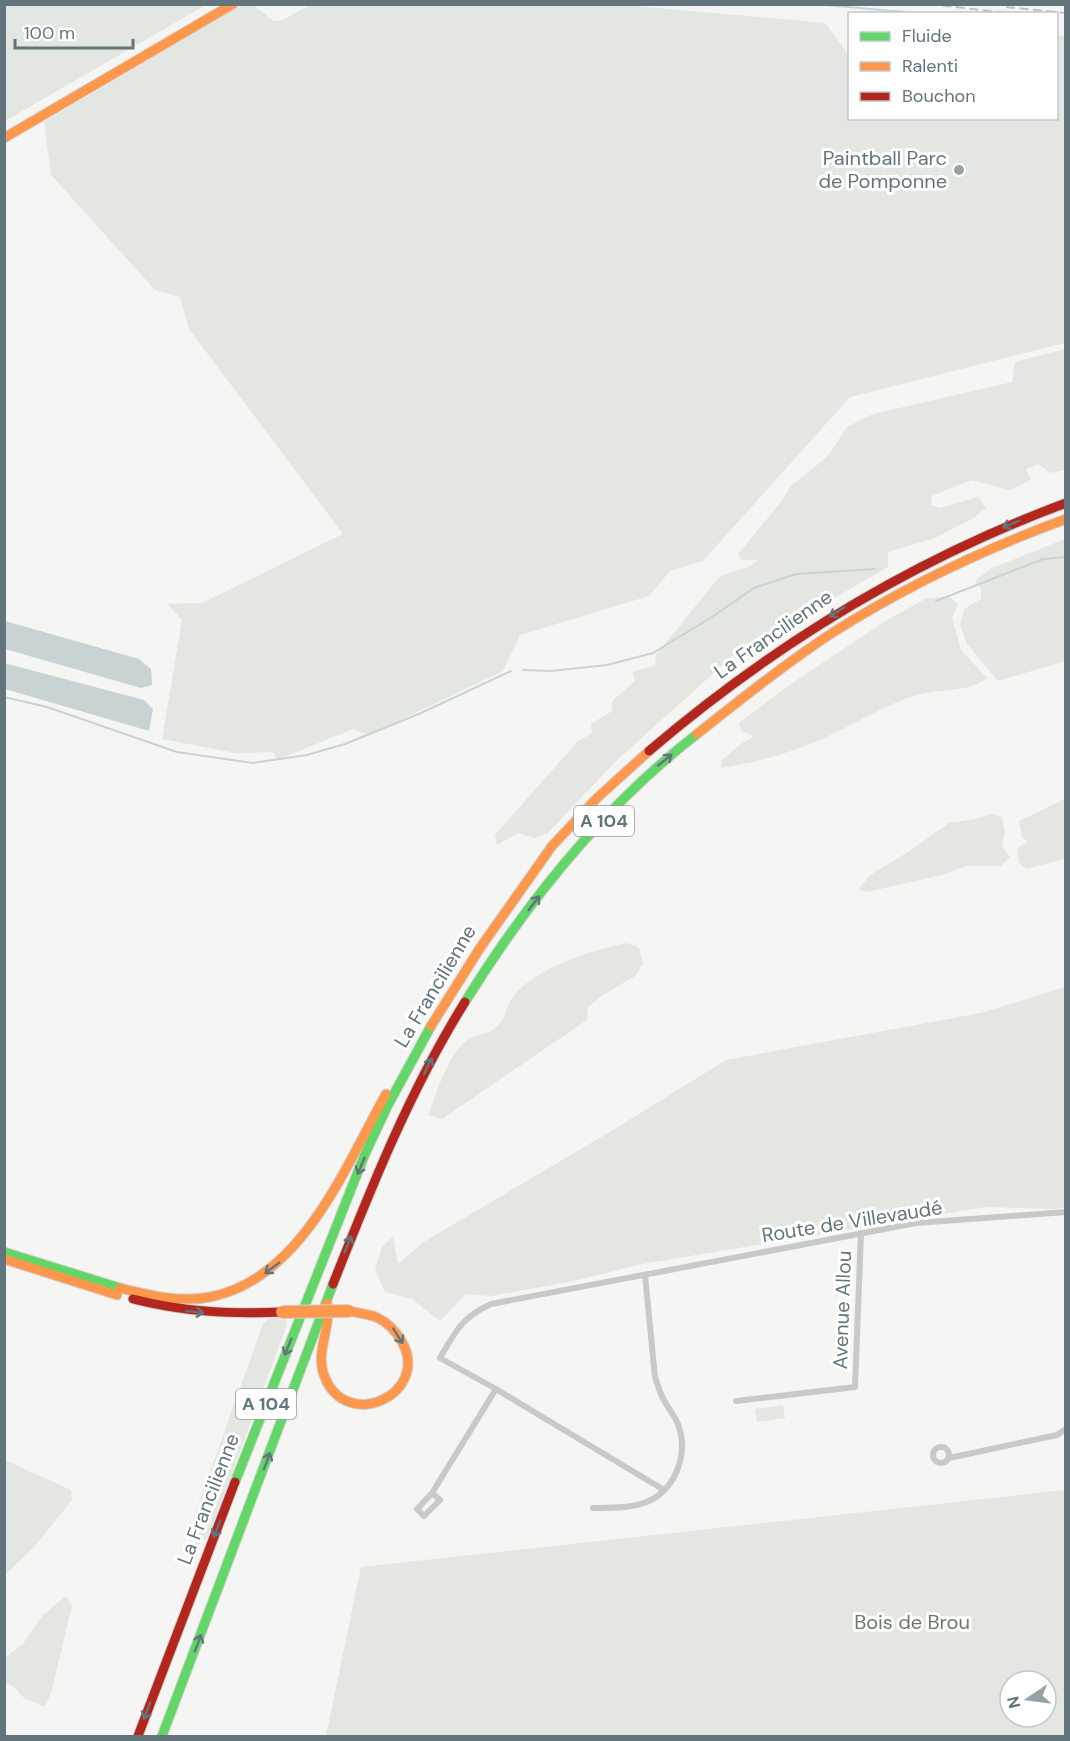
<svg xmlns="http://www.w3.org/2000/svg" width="1070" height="1741" font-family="'DM Sans',sans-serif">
	<rect width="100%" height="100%" fill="#f5f5f4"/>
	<g fill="#e4e7e1" fill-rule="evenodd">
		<path d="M5 4H206V5L5 121Z"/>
		<path d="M311 4H614L825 23 849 55 850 118H1056L1057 35 1065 36V343L850 397 703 561 670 571 649 596 520 635 503 671 369 735 353 729 277 760 273 752 235 753 162 739 182 620 167 604 202 603 343 534 189 329 180 297 155 290 51 175 44 122 241 5H253L274 21 283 20Z"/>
		<path d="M1065 349V470L1050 473 1038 464 1026 469 1031 480 1010 490 971 480 932 496 931 505 940 508 978 497 986 508 974 518 935 538 888 552V567L826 603 746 644 616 761 548 833 535 838 518 833 497 845 495 835 577 742 592 733 591 724 612 711V701L635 681 633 671 655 666 656 655 720 576 748 567 759 560H741L738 554 781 502 791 486 828 456 847 427 873 414 1012 382 1015 362Z"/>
		<path d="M1065 539V661L998 681 967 644 960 625 964 609 981 599V588L975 581 992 568Z"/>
		<path d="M949 596 958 604 952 618 961 650 987 678C970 692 942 689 921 694 883 704 850 728 815 742 785 755 754 762 721 768L722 760 741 744 754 736 741 731 739 723 788 686 884 622 925 599Z"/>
		<path d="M1065 799V859L1026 869 1019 863 1017 848 1028 842 1022 837 1019 821Z"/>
		<path d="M992 814 1002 817 1005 832 1002 846 1010 857 1001 866H966L942 875 867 892 858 890 870 875 908 852 949 823 975 819Z"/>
		<path d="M627 943 639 948 643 964 635 976 600 997 588 1007 587 1020 442 1119 428 1115C437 1093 448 1052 469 1039 481 1033 491 1035 501 1022 506 1016 506 1007 510 1001 530 969 592 950 627 943Z"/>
		<path d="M1065 987V1207L1055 1209 985 1207 642 1264 574 1281 491 1296 466 1294 440 1321 412 1299 385 1292 375 1270 382 1247 393 1237 398 1264 422 1243 613 1130 726 1060 981 1013Z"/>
		<path d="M285 1317 287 1325 208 1537 196 1547 191 1525 263 1324 269 1318Z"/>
		<path d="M783 1405 785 1418 757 1422 755 1409Z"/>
		<path d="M5 1460 71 1490 72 1500 34 1547 5 1575Z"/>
		<path d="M1065 1490V1736H326L361 1567ZM1010 1681H1046V1717H1010Z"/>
		<path d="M66 1596 72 1606 51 1693 45 1707 24 1698 13 1686 5 1683V1658L23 1644 43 1615Z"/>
	</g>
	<g fill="#c9d3d4">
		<path d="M5 621 139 659 151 669 152 685 141 688 5 649Z"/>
		<path d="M4 663 144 700 153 709 149 731 5 689Z"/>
	</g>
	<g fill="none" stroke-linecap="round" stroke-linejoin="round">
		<g stroke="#c9d3d4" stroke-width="2">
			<path d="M814 4 905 12"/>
			<path d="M936 601 1043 559 1066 557"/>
			<path d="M523 670 551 671 607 665 653 653 712 617 754 588 796 574 875 569"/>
			<path d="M4 697 47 707 177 752 253 763 307 755 345 744 421 713 511 671"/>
		</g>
		<defs>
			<g id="fast">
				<path d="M465 1002C527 902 603 807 697 734"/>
				<path d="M4 1252 120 1288"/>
				<path d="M235 1482 365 1154 388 1105 431 1026"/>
				<path d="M162 1736 333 1284"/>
			</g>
			<g id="slow">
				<path d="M4 138 233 4"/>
				<path d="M697 734C741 699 785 664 832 633 906 586 984 549 1066 519"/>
				<path d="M431 1026 480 948 552 846 597 798 649 751"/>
				<path d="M4 1259 117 1295"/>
				<path d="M120 1288C149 1295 180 1303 210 1297 302 1279 345 1167 386 1094"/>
				<path d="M327 1303C332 1327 315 1351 324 1375 345 1434 431 1394 402 1342 396 1331 387 1322 376 1317 367 1314 358 1313 349 1311"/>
			</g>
			<g id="jam">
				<path d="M649 751C773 645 913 560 1066 503"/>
				<path d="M333 1284C371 1188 410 1090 465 1002"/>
				<path d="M133 1299C183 1312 231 1314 282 1312"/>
				<path d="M138 1736 235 1482"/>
			</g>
		</defs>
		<use href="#fast" stroke="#d1d2d2" stroke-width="11"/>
		<use href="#slow" stroke="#d1d2d2" stroke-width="11"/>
		<use href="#jam" stroke="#d1d2d2" stroke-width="11"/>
		<g stroke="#c8caca" stroke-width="6">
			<path d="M736 1401 855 1387 861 1233"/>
			<circle cx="941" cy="1455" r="8"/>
			<path d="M949 1458 1057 1435 1066 1429"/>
			<path d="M664 1490 496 1389 440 1358C455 1332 462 1317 491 1304L916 1223 1066 1212"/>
			<path d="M432 1493 440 1500 424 1516 417 1509 432 1493 496 1389"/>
			<path d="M593 1508C610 1507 628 1509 644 1503 675 1492 688 1456 679 1427 676 1417 670 1411 665 1402 660 1394 658 1385 655 1377L645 1275"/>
		</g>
		<use href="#fast" stroke="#63d668" stroke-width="9"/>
		<use href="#slow" stroke="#ff974d" stroke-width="9"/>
		<use href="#jam" stroke="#b3261e" stroke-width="9"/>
		<g stroke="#bec0c1" stroke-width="2" stroke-dasharray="9 4.5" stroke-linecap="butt">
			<path d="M929 4 1016 14"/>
			<path d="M1006 7 1066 13"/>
		</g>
		<defs>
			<path id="slow-bridge" d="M282 1312 349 1311"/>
		</defs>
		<use href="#slow-bridge" stroke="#d1d2d2" stroke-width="14" stroke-linecap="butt"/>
		<use href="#slow-bridge" stroke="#ff974d" stroke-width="12"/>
	</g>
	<defs><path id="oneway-shaft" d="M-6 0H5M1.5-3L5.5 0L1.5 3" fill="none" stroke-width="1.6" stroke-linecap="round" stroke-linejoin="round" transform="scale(1.5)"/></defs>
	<g stroke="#62757d">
		<use href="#oneway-shaft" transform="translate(1011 524) rotate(158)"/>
		<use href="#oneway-shaft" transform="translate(837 612) rotate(148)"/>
		<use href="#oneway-shaft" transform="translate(665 760) rotate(-39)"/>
		<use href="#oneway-shaft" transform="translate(534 903) rotate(-53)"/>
		<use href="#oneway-shaft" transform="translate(428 1066) rotate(-64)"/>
		<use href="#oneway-shaft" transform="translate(361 1166) rotate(113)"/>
		<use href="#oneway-shaft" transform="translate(348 1244) rotate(-68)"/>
		<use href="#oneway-shaft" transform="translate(272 1268) rotate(143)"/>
		<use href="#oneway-shaft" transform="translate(195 1312) rotate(7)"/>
		<use href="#oneway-shaft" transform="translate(398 1336) rotate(57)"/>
		<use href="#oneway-shaft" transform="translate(288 1347) rotate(112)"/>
		<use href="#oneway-shaft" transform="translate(267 1461) rotate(-70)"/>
		<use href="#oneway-shaft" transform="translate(217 1529) rotate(111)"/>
		<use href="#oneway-shaft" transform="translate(198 1643) rotate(-69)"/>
		<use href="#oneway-shaft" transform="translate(147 1711) rotate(111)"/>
	</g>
	<circle fill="#95a2a7" stroke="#fff" stroke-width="2" cx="959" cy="170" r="6"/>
	<g text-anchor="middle" stroke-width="6" stroke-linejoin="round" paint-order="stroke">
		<g fill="#fff" stroke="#919ea4" stroke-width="1.5">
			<rect x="574" y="806" width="60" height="30" rx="4.5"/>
			<rect x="236" y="1389" width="60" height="30" rx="4.5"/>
		</g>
		<g font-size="18" font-weight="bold" fill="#62757d">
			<text x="604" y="827">A 104</text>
			<text x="266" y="1410">A 104</text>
		</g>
		<g font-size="20" fill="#62757d" stroke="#fff" text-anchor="end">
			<text x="947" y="165">Paintball Parc<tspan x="947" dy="23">de Pomponne</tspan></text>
		</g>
		<g font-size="20" fill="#62757d" stroke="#fff">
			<text transform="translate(773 634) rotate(-35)" y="7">La Francilienne</text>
			<text transform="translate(435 986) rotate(-59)" y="7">La Francilienne</text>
			<text transform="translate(852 1221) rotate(-9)" y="7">Route de Villevaudé</text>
			<text transform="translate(842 1310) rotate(-88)" y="7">Avenue Allou</text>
			<text transform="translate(208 1499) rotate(-69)" y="7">La Francilienne</text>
		</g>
		<g font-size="20" fill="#6c7b65" stroke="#fff">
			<text x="912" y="1629">Bois de Brou</text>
		</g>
	</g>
	<rect width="1070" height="1741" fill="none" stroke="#62757d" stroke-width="12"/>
	<rect x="848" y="12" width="210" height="108" fill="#ffffff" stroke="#c0c8cb" stroke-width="1.5"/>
	<rect x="860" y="32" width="30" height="9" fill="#63d668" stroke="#c0c8cb" stroke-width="1.5"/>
	<text x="902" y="42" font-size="18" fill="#62757d">Fluide</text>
	<rect x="860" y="62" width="30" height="9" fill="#ff974d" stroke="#c0c8cb" stroke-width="1.5"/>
	<text x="902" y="72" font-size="18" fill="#62757d">Ralenti</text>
	<rect x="860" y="92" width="30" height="9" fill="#b3261e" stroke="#c0c8cb" stroke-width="1.5"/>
	<text x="902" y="102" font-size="18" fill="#62757d">Bouchon</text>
	<g transform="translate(1028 1699) rotate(257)"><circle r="28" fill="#ffffff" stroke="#c0c8cb" stroke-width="1.5"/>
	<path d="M0-4.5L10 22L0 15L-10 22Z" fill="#95a2a7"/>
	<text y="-9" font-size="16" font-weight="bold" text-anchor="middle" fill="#62757d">N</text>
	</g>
	<path d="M15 39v9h118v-9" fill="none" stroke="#62757d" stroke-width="3"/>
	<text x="24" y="39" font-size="18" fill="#62757d" stroke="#ffffff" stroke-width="4.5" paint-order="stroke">100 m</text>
</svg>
